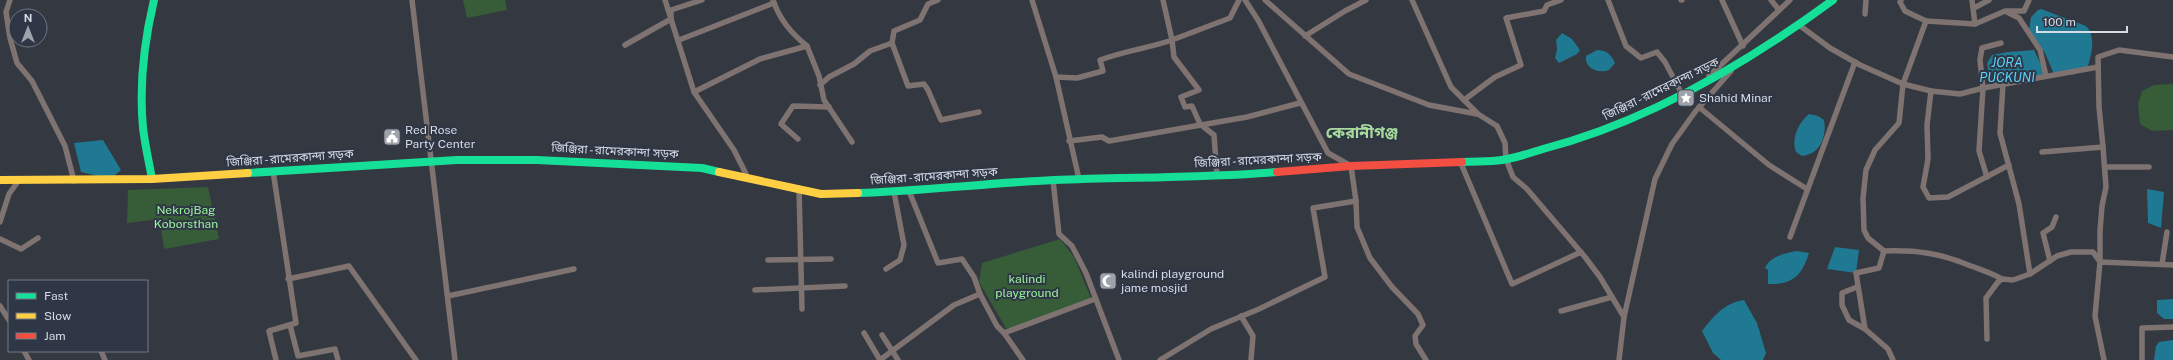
<svg xmlns="http://www.w3.org/2000/svg" width="2173" height="360" font-family="'Public Sans','Noto Sans Bengali',sans-serif">
	<rect width="100%" height="100%" fill="#343840"/>
	<g fill="#365c38">
		<path d="M463 0H505L507 10 467 18Z"/>
		<path d="M2173 84V130L2152 131 2140 124 2138 104 2142 91 2154 85Z"/>
		<path d="M208 187 219 239 164 249 160 219 127 223 128 190Z"/>
		<path d="M1060 239 1074 257 1091 298 1007 330 979 282 982 263Z"/>
	</g>
	<g fill="#1f7992">
		<path d="M2041 9 2086 26C2097 37 2091 56 2087 69L2072 75 2054 74 2045 53 2029 30 2031 17 2038 10Z"/>
		<path d="M1562 33 1572 39 1580 50 1577 54 1559 63 1555 58 1557 49 1556 40Z"/>
		<path d="M1597 50C1606 50 1611 54 1615 63L1609 70C1598 74 1584 68 1586 56Z"/>
		<path d="M2034 50 2045 73 2031 82 1991 88 1987 63 1992 55 2008 52Z"/>
		<path d="M1809 114 1818 116 1824 120C1827 137 1820 154 1802 156L1796 152C1791 139 1798 123 1809 114Z"/>
		<path d="M103 140 121 170 110 179 81 172 74 143Z"/>
		<path d="M2147 189 2164 192 2161 228 2148 223Z"/>
		<path d="M1835 247 1859 250 1856 273 1827 269Z"/>
		<path d="M1797 251 1809 253C1802 276 1792 285 1768 284V270L1765 268C1770 256 1786 253 1797 251Z"/>
		<path d="M2173 299V319H2164L2157 313V300Z"/>
		<path d="M1744 300 1757 323 1766 353 1763 360H1721L1713 353 1702 331C1714 316 1724 303 1744 300Z"/>
		<path d="M2173 340V360H2154L2156 346 2159 342Z"/>
	</g>
	<g fill="none" stroke-linecap="round" stroke-linejoin="round">
		<g stroke="#7e7370" stroke-width="5.5">
			<path d="M10 0 6 12 10 38 17 63 32 81 65 146 74 181"/>
			<path d="M412 0 455 360"/>
			<path d="M665 0 694 92 734 150 747 176"/>
			<path d="M773 0C780 20 791 33 807 46"/>
			<path d="M1032 0 1056 77 1079 179"/>
			<path d="M1265 0 1349 74 1429 105 1477 114"/>
			<path d="M1412 0 1451 87 1478 114 1497 126 1505 143 1506 159 1513 177 1527 189 1585 257 1600 277 1624 317"/>
			<path d="M1608 0 1626 46 1641 58 1657 52 1665 62 1682 94"/>
			<path d="M1681 0H1682"/>
			<path d="M1722 0 1743 46"/>
			<path d="M1771 0 1779 10"/>
			<path d="M1901 0 1900 2 1905 11 1926 21"/>
			<path d="M1972 0 1975 24 1926 21 1903 84 1899 123 1875 150 1866 170 1863 198 1864 230 1868 238 1884 251C1917 250 1940 253 1971 266 1982 270 1992 273 2002 279"/>
			<path d="M1974 8 1989 0"/>
			<path d="M2007 11H2024L2029 0"/>
			<path d="M1865 14 1866 0"/>
			<path d="M1975 24 2005 11 2019 18 2040 50 2046 76"/>
			<path d="M1799 25 1830 48 1860 65 1903 84 1931 91 1960 94 1983 88 2098 67"/>
			<path d="M1305 36 1345 11 1366 0"/>
			<path d="M679 40 774 3"/>
			<path d="M892 43 908 86 924 84 928 90 941 120 979 112"/>
			<path d="M625 45 671 19V10L702 0"/>
			<path d="M1709 76 1790 0"/>
			<path d="M1056 77 1077 78 1103 71 1100 60C1124 51 1149 48 1172 40L1163 0"/>
			<path d="M2003 84 2000 133 2019 204 2030 274"/>
			<path d="M820 85 829 77 854 64 870 51 892 43 894 31 920 20 928 4 938 0"/>
			<path d="M1931 91 1927 125 1928 159 1923 187 1929 198 1948 197 2009 165"/>
			<path d="M694 92 760 59 807 46 819 76 824 100 852 142"/>
			<path d="M1464 100 1495 77 1521 65 1506 18 1544 11 1547 5 1561 0"/>
			<path d="M1699 107 1769 165 1807 189"/>
			<path d="M798 139 781 124 793 106 829 107"/>
			<path d="M1069 141 1102 137 1109 141 1247 117 1300 103"/>
			<path d="M2042 152 2103 147 2099 107 2098 57 2119 50 2173 57"/>
			<path d="M1460 161 1512 284 1581 252"/>
			<path d="M2105 167H2149"/>
			<path d="M273 171 296 323 269 331 276 360"/>
			<path d="M1217 176 1214 135 1200 124 1192 106 1185 107 1181 97 1199 90 1174 57 1172 40 1230 18 1239 0"/>
			<path d="M1987 177 1979 151 1983 88 1980 60 1982 48 2001 43"/>
			<path d="M1053 180 1059 234 1072 246 1086 273 1119 360"/>
			<path d="M799 188 802 309"/>
			<path d="M909 191 938 263 962 259 974 277 980 294"/>
			<path d="M1356 201 1357 227 1370 258 1392 287 1418 314 1423 325 1415 336 1416 344 1426 360"/>
			<path d="M0 222 9 194 19 180"/>
			<path d="M1790 237 1855 62"/>
			<path d="M0 239 21 249 38 238"/>
			<path d="M1884 251 1879 268 1856 273 1865 329 1888 349 1893 360"/>
			<path d="M768 260 831 259"/>
			<path d="M2050 261 2043 233 2052 227 2056 217"/>
			<path d="M2162 264 2167 232"/>
			<path d="M886 269 900 260 904 245 894 192"/>
			<path d="M288 279 349 266 416 360"/>
			<path d="M1857 287 1842 293V305L1849 320 1865 329"/>
			<path d="M755 290 845 286"/>
			<path d="M448 296 574 269"/>
			<path d="M0 306 9 320"/>
			<path d="M1561 311 1612 297"/>
			<path d="M1241 316 1253 336 1251 360"/>
			<path d="M290 325 298 356 335 349 338 360"/>
			<path d="M864 333 880 360"/>
			<path d="M1004 333 1023 360"/>
			<path d="M882 335 898 360"/>
			<path d="M1987 339 1986 298 1998 282 2002 279 2013 280 2030 274 2057 256 2071 252H2093L2100 262V231L2102 206 2106 187 2103 147"/>
			<path d="M24 351 29 360"/>
			<path d="M101 351 105 360"/>
			<path d="M880 360 954 305 980 294 997 326 1004 333 1095 299"/>
			<path d="M1160 360 1211 329 1259 309 1325 277 1313 208 1356 201 1351 166 1328 153 1258 20 1245 0"/>
			<path d="M1619 360 1624 317 1655 179 1672 144 1695 112 1731 71"/>
			<path d="M2104 360 2095 316 2100 262 2173 265"/>
			<path d="M2142 360V328L2173 327"/>
		</g>
		<g stroke="#16e098" stroke-width="8">
			<path d="M1462 162C1475 161 1489 162 1502 160 1516 158 1530 153 1543 149 1648 122 1746 64 1833 0"/>
			<path d="M248 173 457 160H537L702 168 719 172"/>
			<path d="M152 179C149 162 145 145 143 128 139 85 144 42 154 0"/>
			<path d="M858 193C923 191 988 183 1054 180 1128 177 1203 178 1277 172"/>
		</g>
		<g stroke="#ffcf43" stroke-width="8">
			<path d="M719 172 821 194 858 193"/>
			<path d="M0 180 152 179 248 173"/>
		</g>
		<path stroke="#f24e42" stroke-width="8" d="M1277 172 1351 166 1462 162"/>
	</g>
	<defs>
		<symbol id="sight-square" viewBox="-11 -11 22 22"><rect x="-9" y="-9" width="18" height="18" rx="4" fill="#9ea3ab" stroke="#2f3645"/><path d="M0-6L1.8-2.2L6-1.7L2.9 1.2L3.7 5.4L0 3.3L-3.7 5.4L-2.9 1.2L-6-1.7L-1.8-2.2Z" fill="#fff"/></symbol>
		<symbol id="civic-square" viewBox="-11 -11 22 22"><rect x="-9" y="-9" width="18" height="18" rx="4" fill="#9ea3ab" stroke="#2f3645"/><path d="M-.6-6.5H3V-4.5H.6V-3L4-1V1h2V6H-6V1h2V-1L-.6-3ZM-1.2 2.5V6h2.4V2.5Z" fill="#fff"/></symbol>
		<symbol id="mosque-square" viewBox="-11 -11 22 22"><rect x="-9" y="-9" width="18" height="18" rx="4" fill="#9ea3ab" stroke="#2f3645"/><path d="M3.5-4.9A6 6 0 1 0 3.5 4.9A5 5 0 1 1 3.5-4.9Z" fill="#fff"/></symbol>
	</defs>
	<g fill-rule="evenodd">
		<use href="#sight-square" x="1676" y="88" width="20" height="20"/>
		<use href="#civic-square" x="382" y="127" width="20" height="20"/>
		<use href="#mosque-square" x="1098" y="271" width="20" height="20"/>
	</g>
	<g text-anchor="middle" stroke-width="4" stroke-linejoin="round" paint-order="stroke">
		<g font-size="12" fill="#d7dce5" stroke="#2f3645">
			<text transform="translate(1661 89) rotate(-26)" y="4">জিঞ্জিরা - রামেরকান্দা সড়ক</text>
			<text transform="translate(615 151) rotate(3)" y="4">জিঞ্জিরা - রামেরকান্দা সড়ক</text>
			<text transform="translate(290 158) rotate(-4)" y="4">জিঞ্জিরা - রামেরকান্দা সড়ক</text>
			<text transform="translate(1258 160) rotate(-3)" y="4">জিঞ্জিরা - রামেরকান্দা সড়ক</text>
			<text transform="translate(934 176) rotate(-4)" y="4">জিঞ্জিরা - রামেরকান্দা সড়ক</text>
		</g>
		<g font-size="12" fill="#d7dce5" stroke="#2f3645" text-anchor="start">
			<text x="1699" y="102">Shahid Minar</text>
			<text x="405" y="134">Red Rose<tspan x="405" dy="14">Party Center</tspan></text>
			<text x="1121" y="278">kalindi playground<tspan x="1121" dy="14">jame mosjid</tspan></text>
		</g>
		<g font-size="12" fill="#9bf59c" stroke="#2f3645">
			<text x="186" y="214">NekrojBag<tspan x="186" dy="14">Koborsthan</tspan></text>
			<text x="1027" y="283">kalindi<tspan x="1027" dy="14">playground</tspan></text>
		</g>
		<g font-size="13" font-style="italic" fill="#5cd3f9" stroke="#2f3645">
			<text x="2007" y="67">JORA<tspan x="2007" dy="15">PUCKUNI</tspan></text>
		</g>
		<g font-size="16" font-weight="bold" fill="#a8da9c" stroke="#2f3645">
			<text x="1362" y="138">কেরানীগঞ্জ</text>
		</g>
	</g>
	<rect x="8" y="280" width="140" height="72" fill="#2f3645" stroke="#727885"/>
	<rect x="16" y="293" width="20" height="6" fill="#16e098" stroke="#727885"/>
	<text x="44" y="300" font-size="12" fill="#d7dce5">Fast</text>
	<rect x="16" y="313" width="20" height="6" fill="#ffcf43" stroke="#727885"/>
	<text x="44" y="320" font-size="12" fill="#d7dce5">Slow</text>
	<rect x="16" y="333" width="20" height="6" fill="#f24e42" stroke="#727885"/>
	<text x="44" y="340" font-size="12" fill="#d7dce5">Jam</text>
	<g transform="translate(28 28)"><circle r="19" fill="#2f3645" stroke="#727885"/>
	<path d="M0-3L7 15L0 10L-7 15Z" fill="#9ea3ab"/>
	<text y="-6" font-size="11" font-weight="bold" text-anchor="middle" fill="#d7dce5">N</text>
	</g>
	<path d="M2037 26v6h90v-6" fill="none" stroke="#d7dce5" stroke-width="2"/>
	<text x="2043" y="26" font-size="12" fill="#d7dce5" stroke="#2f3645" stroke-width="3" paint-order="stroke">100 m</text>
</svg>
